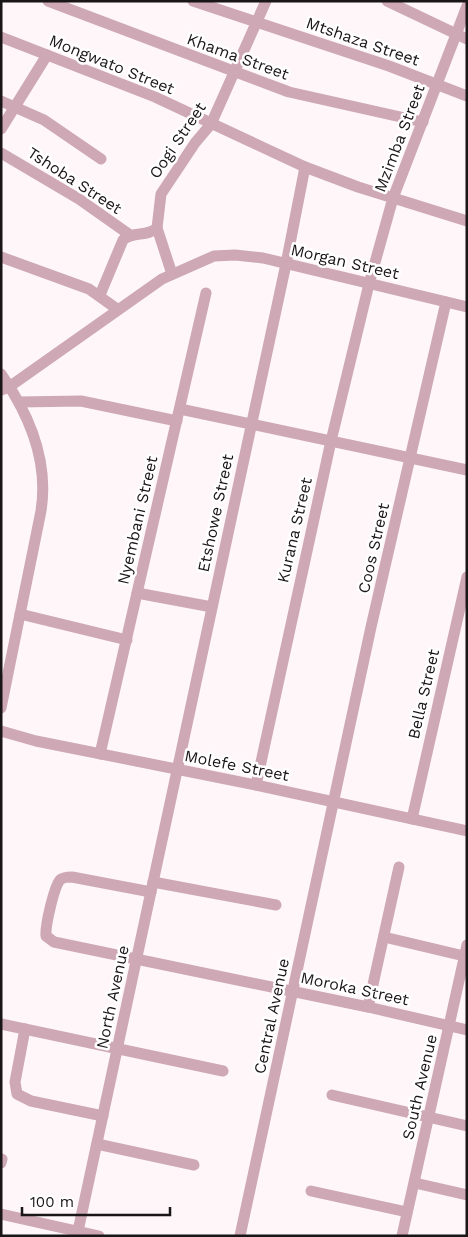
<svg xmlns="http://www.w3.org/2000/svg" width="468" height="1237" font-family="'Work Sans',sans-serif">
	<rect width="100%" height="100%" fill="#fef6f8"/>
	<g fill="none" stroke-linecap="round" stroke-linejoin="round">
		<g stroke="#cea8b5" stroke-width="11">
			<path d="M48 1 289 92 423 122"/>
			<path d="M193 1 389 66 467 96"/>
			<path d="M387 1 467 39"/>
			<path d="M1 37 155 97 305 167 358 187 467 221"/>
			<path d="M1 101 44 120 101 159"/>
			<path d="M1 129 47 55"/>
			<path d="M1 153 79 199 130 235"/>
			<path d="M1 257 89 289 117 309"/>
			<path d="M172 274 157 228 161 194 195 143 211 124 266 1"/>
			<path d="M100 295 123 240C133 231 147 237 157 228"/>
			<path d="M1 374C29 414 49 461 41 511L1 708"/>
			<path d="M1 390 9 387 162 279 214 256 235 255 263 258 467 307"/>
			<path d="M19 402 81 401 177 421"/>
			<path d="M180 409 467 470"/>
			<path d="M137 593 212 607"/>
			<path d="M20 614 127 640"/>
			<path d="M1 731 36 741 256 785 467 831"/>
			<path d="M100 754 206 293"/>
			<path d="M256 785 331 441 369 284 393 198 467 6"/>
			<path d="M412 819 467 577"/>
			<path d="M153 882 276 905"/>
			<path d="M151 892 72 877C68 877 63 877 60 880 54 887 45 926 46 936L54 942 368 1007 467 1030"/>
			<path d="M384 937 464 956"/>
			<path d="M368 1007 399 867"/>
			<path d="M1 1024 223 1071"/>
			<path d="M25 1029 15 1082 17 1094 31 1101 103 1116"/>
			<path d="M332 1095 467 1126"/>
			<path d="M97 1144 194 1165"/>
			<path d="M1 1163 2 1159"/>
			<path d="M415 1183 467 1195"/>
			<path d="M311 1191 407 1212"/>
			<path d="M1 1214 99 1236"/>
			<path d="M78 1231 286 264 305 167"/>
			<path d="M240 1236 371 627 446 302"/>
			<path d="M402 1236 467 945"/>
		</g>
	</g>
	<g text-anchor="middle" stroke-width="5" stroke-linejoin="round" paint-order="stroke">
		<g font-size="16" fill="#1a1517" stroke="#fff">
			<text transform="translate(363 41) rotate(19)" y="6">Mtshaza Street</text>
			<text transform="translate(238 56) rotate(20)" y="6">Khama Street</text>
			<text transform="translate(112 64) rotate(22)" y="6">Mongwato Street</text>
			<text transform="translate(399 138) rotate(-69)" y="6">Mzimba Street</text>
			<text transform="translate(177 140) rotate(-56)" y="6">Oogi Street</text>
			<text transform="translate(75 180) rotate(33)" y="6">Tshoba Street</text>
			<text transform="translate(345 261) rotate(13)" y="6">Morgan Street</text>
			<text transform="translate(215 513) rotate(-78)" y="6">Etshowe Street</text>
			<text transform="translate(137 520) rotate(-77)" y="6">Nyembani Street</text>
			<text transform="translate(294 530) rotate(-77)" y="6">Kurana Street</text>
			<text transform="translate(373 548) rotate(-77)" y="6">Coos Street</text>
			<text transform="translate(423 694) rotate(-77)" y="6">Bella Street</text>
			<text transform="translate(237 765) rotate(11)" y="6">Molefe Street</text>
			<text transform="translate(355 988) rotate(12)" y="6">Moroka Street</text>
			<text transform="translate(112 997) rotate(-78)" y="6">North Avenue</text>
			<text transform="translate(271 1016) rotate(-78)" y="6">Central Avenue</text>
			<text transform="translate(419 1087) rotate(-77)" y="6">South Avenue</text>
		</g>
	</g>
	<rect width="468" height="1237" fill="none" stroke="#1a1517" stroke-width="5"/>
	<path d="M22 1207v8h148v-8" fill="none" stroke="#1a1517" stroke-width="2.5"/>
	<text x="30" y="1207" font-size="15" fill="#1a1517" stroke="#ffffff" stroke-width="4" paint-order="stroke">100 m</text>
</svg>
